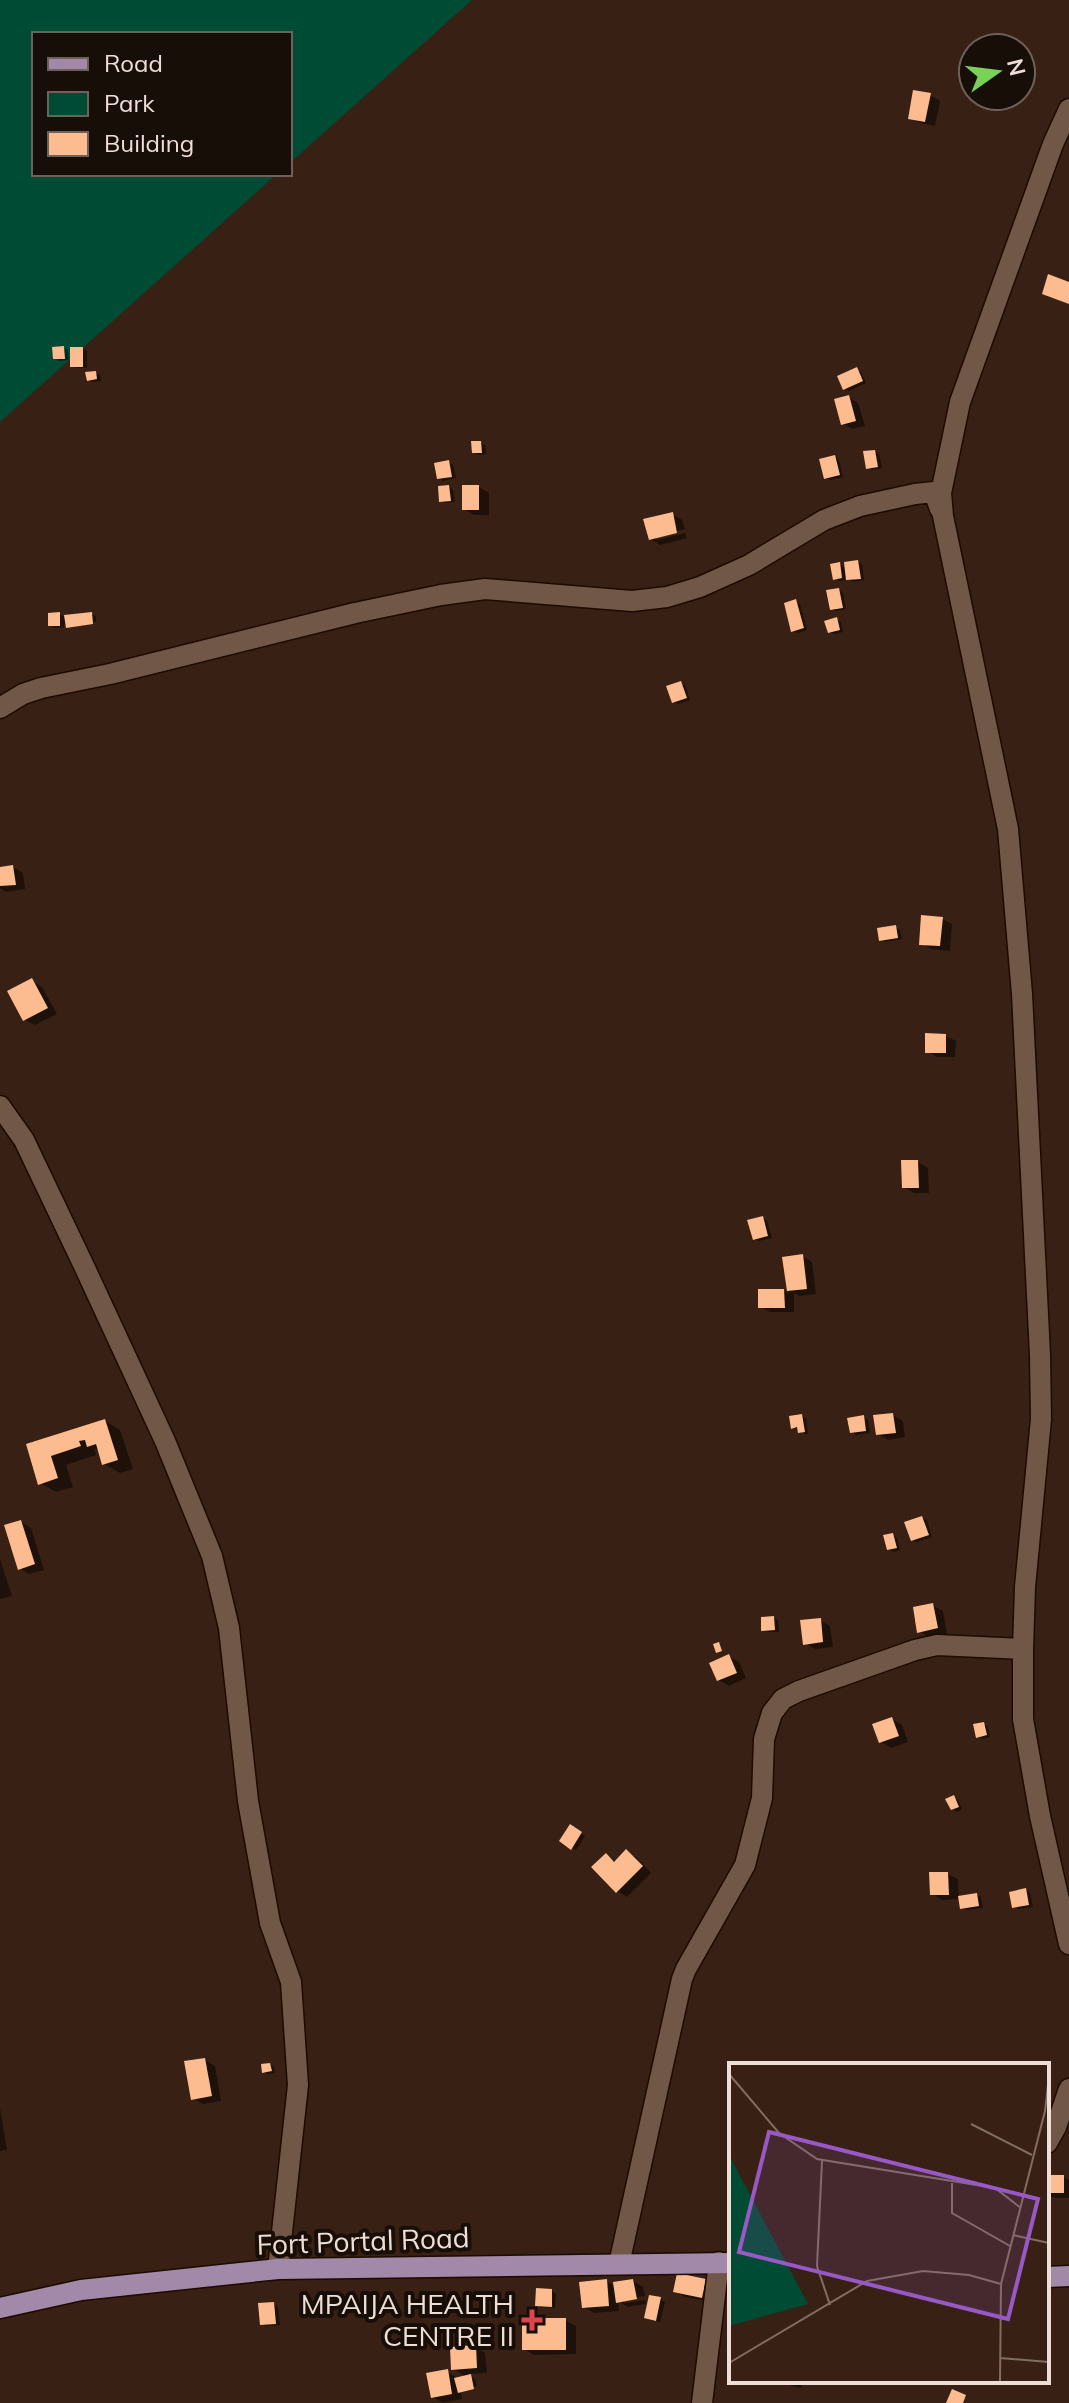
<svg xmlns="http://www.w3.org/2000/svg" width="1069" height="2403" font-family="Mulish,sans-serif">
	<rect width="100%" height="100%" fill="#382114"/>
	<path fill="#004b33" d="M0 0H472L290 163V34H34V174H277L0 422Z"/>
	<g fill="#0007">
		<path d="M930 95 940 101 935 126 920 123 910 118Z"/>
		<path d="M64 348 68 350 69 360 59 361 55 358Z"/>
		<path d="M82 349 87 351V368H76L72 366Z"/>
		<path d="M857 370 861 372 866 383 849 391 844 388Z"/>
		<path d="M95 373 100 375 101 381 93 382 89 380Z"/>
		<path d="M848 397 858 403 865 426 853 429 843 424Z"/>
		<path d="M481 443 485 445 486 454 478 455 474 452Z"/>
		<path d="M875 452 879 454 882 468 872 470 868 467Z"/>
		<path d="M835 457 839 460 843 477 830 480 826 478Z"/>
		<path d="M449 462 453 465 456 478 443 481 439 478Z"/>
		<path d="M449 487 453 490 455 502 445 503 441 500Z"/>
		<path d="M479 487 489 493V515H474L464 509Z"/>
		<path d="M672 514 682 520 685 529 656 536V540L685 533 687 538 660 545 650 539Z"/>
		<path d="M858 562 862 564 864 580 853 582 845 577 846 580 839 581 835 578 839 564 847 569Z"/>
		<path d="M839 590 843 593 846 609 836 611 832 609Z"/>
		<path d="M795 602 800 604 807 630 798 633 793 630Z"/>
		<path d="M60 614 64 617 91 614 96 616V622L69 625V627L64 624V627L54 628 50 625Z"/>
		<path d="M837 620 841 622 843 632 834 634 829 632Z"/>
		<path d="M680 683 685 685 690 700 678 704 673 702Z"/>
		<path d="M13 867 23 873 25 889 6 892 0 888V869Z"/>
		<path d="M942 919 952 924 950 951 931 949 921 943Z"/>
		<path d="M896 928 900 930 902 939 885 942 880 939Z"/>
		<path d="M32 981 42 987 57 1014 35 1025 25 1020Z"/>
		<path d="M945 1036 956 1041 955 1057H937L927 1051Z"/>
		<path d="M918 1162 928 1168 929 1193H914L904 1187Z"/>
		<path d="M763 1218 767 1221 772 1238 759 1241 754 1239Z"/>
		<path d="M802 1256 812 1262 816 1294 799 1296 794 1293V1312H770L760 1307 784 1291 789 1294 785 1258Z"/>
		<path d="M893 1415 903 1421 905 1437 888 1440 878 1434Z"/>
		<path d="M801 1416 806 1418 808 1434H805L800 1429 793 1428Z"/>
		<path d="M864 1417 868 1420 870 1433 856 1435 852 1432Z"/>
		<path d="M105 1421 120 1430 133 1469 120 1473 104 1464 100 1452 94 1448 96 1455 66 1465 73 1487 56 1492 40 1483 28 1446Z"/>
		<path d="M922 1518 927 1520 932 1537 917 1542 912 1540Z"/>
		<path d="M21 1522 31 1528 44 1570 29 1574 19 1568Z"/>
		<path d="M893 1535 897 1538 900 1550 893 1552 889 1549Z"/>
		<path d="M0 1559 12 1596 0 1599Z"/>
		<path d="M932 1605 943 1611 947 1634 929 1637 919 1631Z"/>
		<path d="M774 1618 778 1620 779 1632H768L763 1630Z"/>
		<path d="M820 1620 830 1626 833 1647 815 1649 805 1643Z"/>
		<path d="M729 1657 739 1662 746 1678 729 1686 719 1680Z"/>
		<path d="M892 1719 902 1725 908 1742 891 1748 881 1742Z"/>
		<path d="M984 1724 988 1727 990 1737 982 1739 977 1736Z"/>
		<path d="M954 1798 958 1800 962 1809 957 1812 953 1809Z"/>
		<path d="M571 1827 585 1836 576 1850 561 1841Z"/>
		<path d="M627 1852 637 1858 651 1873 627 1897 617 1891 606 1856 616 1862Z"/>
		<path d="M948 1874 958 1879 959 1898 977 1895 981 1897 983 1908 967 1910 962 1908 961 1899 942 1900 932 1894Z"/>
		<path d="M1026 1890 1030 1893 1033 1907 1018 1909 1014 1907Z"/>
		<path d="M205 2060 215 2066 221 2101 203 2104 193 2098Z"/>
		<path d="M270 2065 274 2067 275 2073 268 2074 264 2072Z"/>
		<path d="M0 2108 7 2150 0 2151Z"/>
		<path d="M1047 2177H1063L1069 2180V2198H1055L1047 2194Z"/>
		<path d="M606 2281 616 2287 633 2281 643 2287 645 2296 624 2299V2303L645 2300 646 2304 628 2307 618 2301 619 2311 594 2313 584 2307Z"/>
		<path d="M705 2281 715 2286 712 2302 685 2297 675 2291Z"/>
		<path d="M552 2291 556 2294 555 2308 541 2307 537 2305Z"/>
		<path d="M660 2299 665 2302 660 2322 651 2320Z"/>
		<path d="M274 2304 278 2307 280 2325 266 2326 262 2324Z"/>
		<path d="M565 2320 576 2326V2354L534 2355 524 2349Z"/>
		<path d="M475 2347 485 2353 487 2373 467 2374 475 2379 477 2386 461 2390 462 2399 443 2403 433 2397 447 2371 458 2379 467 2377 453 2369Z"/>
		<path d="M787 2381H803L801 2388 791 2386 787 2383Z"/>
	</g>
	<g fill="#fdbc8f">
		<path d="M913 90 931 93 925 122 908 119Z"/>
		<path d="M1048 274 1069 282V304L1042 294Z"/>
		<path d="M64 346 65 359H53L52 347Z"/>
		<rect x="70" y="347" width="13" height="20"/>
		<path d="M857 367 863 381 843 390 837 376Z"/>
		<path d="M96 371 97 379 87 381 85 372Z"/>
		<path d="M849 395 856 421 841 425 834 399Z"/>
		<path d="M471 441H481L482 453H472Z"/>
		<path d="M875 450 878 467 866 469 863 451Z"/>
		<path d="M835 455 840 475 824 479 819 459Z"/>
		<path d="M449 460 452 477 437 479 434 463Z"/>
		<path d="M449 485 451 501 439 502 438 486Z"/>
		<rect x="462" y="485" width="17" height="25"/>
		<path d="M673 512 677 533 649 540 643 519Z"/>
		<path d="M858 560 861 579 846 580 844 562Z"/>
		<path d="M840 562 842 578 833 580 830 564Z"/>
		<path d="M839 588 843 608 830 610 826 590Z"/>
		<path d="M796 599 804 628 791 632 784 603Z"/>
		<path d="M60 612V626H48V613Z"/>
		<path d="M92 612 93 624 66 628 64 615Z"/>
		<path d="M837 617 840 630 828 633 824 621Z"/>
		<path d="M681 681 687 698 672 703 666 686Z"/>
		<path d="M13 865 16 885 0 886V867Z"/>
		<path d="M921 915 943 917 940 946 919 945Z"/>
		<path d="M896 925 898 938 879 941 877 928Z"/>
		<path d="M32 978 48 1008 23 1021 7 991Z"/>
		<path d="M925 1033 946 1034V1053H925Z"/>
		<path d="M901 1160H918L919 1188H902Z"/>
		<path d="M763 1216 768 1236 753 1240 747 1220Z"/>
		<path d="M803 1254 807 1289 787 1291 782 1257Z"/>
		<path d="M758 1289H784L785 1308H758Z"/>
		<path d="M893 1413 896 1433 876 1435 873 1415Z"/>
		<path d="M802 1414 805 1432 798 1433 797 1427 791 1429 789 1416Z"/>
		<path d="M864 1415 866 1431 850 1433 847 1418Z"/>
		<path d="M105 1419 118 1460 102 1465 96 1444 87 1447 85 1440 79 1441 81 1446 51 1456 58 1478 38 1485 26 1444Z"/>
		<path d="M922 1516 929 1535 911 1541 904 1522Z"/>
		<path d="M21 1520 35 1564 18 1570 4 1525Z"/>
		<path d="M893 1533 897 1548 887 1550 883 1535Z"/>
		<path d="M933 1603 938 1628 917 1633 913 1607Z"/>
		<path d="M774 1616 775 1630 761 1631V1617Z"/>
		<path d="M821 1618 823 1642 803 1645 800 1620Z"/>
		<path d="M719 1642 722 1651 716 1653 713 1644Z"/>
		<path d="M729 1654 737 1673 717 1681 709 1663Z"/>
		<path d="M892 1717 899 1736 879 1743 872 1724Z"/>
		<path d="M984 1722 987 1735 976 1738 973 1724Z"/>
		<path d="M954 1795 959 1807 951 1810 945 1799Z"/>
		<path d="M570 1824 582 1832 571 1850 559 1841Z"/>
		<path d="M626 1849 643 1866 616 1893 591 1867 606 1853 614 1862Z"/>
		<path d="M929 1872H948L949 1895H930Z"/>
		<path d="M1026 1888 1029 1905 1012 1908 1009 1892Z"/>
		<path d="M977 1893 979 1906 960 1909 958 1896Z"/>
		<path d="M205 2058 212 2096 191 2100 184 2061Z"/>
		<path d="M270 2063 272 2071 262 2073 261 2064Z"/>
		<rect x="1047" y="2175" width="17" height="18"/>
		<path d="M677 2273 706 2279 702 2298 673 2292Z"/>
		<path d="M607 2279 609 2306 582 2308 579 2282Z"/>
		<path d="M633 2279 637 2299 616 2303 613 2282Z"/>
		<path d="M536 2288 552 2289V2307L535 2306Z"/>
		<path d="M649 2295 661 2297 656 2321 644 2318Z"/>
		<path d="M274 2302 276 2324 260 2325 258 2303Z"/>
		<rect x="522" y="2318" width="44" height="32"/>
		<path d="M476 2345 477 2368 451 2370 450 2347Z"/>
		<path d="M448 2369 452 2394 431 2398 426 2373Z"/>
		<path d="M471 2374 474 2389 458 2393 454 2378Z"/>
		<path d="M952 2389 966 2395 963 2403H946Z"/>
	</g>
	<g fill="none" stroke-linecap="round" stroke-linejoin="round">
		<defs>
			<g id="street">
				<path d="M1069 109 1053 144 960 402 941 493 943 516 1008 829 1022 994 1040 1355 1041 1419 1025 1587 1023 1649V1719L1040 1816 1069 1944"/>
				<path d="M0 708 23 694 41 688 110 674 355 613 441 595 485 589 632 601 667 597 700 587 749 565 824 520 860 506 915 494 934 492 940 509"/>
				<path d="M0 1106 24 1140 84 1266 165 1441 212 1556 229 1628 248 1801 270 1923 291 1982 298 2085 278 2269"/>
				<path d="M1047 2143 1056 2127 1069 2089"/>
				<path d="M619 2264 682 1979 686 1969 745 1865 762 1798 764 1739 772 1713 783 1699 799 1691 915 1650 937 1645 1023 1649"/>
				<path d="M702 2403 719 2262"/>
			</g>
			<g id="primary">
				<path d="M1047 2277 1069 2276"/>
				<path d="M0 2308 81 2290 278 2269 731 2263"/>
			</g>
		</defs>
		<use href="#street" stroke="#1e0a01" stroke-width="23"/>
		<use href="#primary" stroke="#1e0a01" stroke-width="23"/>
		<use href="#street" stroke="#715748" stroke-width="20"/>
		<use href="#primary" stroke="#a289a9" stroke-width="20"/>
	</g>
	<path fill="#e0444e" stroke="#180e08" stroke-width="3" d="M528 2308h8v8h8v8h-8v8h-8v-8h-8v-8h8z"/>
	<g text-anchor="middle" stroke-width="8" stroke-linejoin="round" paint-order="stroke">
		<g font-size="28" fill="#eeded6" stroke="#180e08">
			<text transform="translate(363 2241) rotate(-2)" y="10">Fort Portal Road</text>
		</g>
		<g font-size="28" fill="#eeded6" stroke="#180e08" text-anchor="end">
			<text x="514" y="2314">MPAIJA HEALTH<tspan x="514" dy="32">CENTRE II</tspan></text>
		</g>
	</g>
	<g transform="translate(729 2063)">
		<rect width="320" height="320" fill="#382114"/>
		<path d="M0 92 79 241 0 263Z" fill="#004b33"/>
		<path fill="none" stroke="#816d62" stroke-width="2" d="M0 11 50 70 88 96 266 125 292 145M242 61 303 92M93 98 88 203 101 242M223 120V150L281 183M284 172 320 180M271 295 320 299M0 300 138 218 194 208 240 212 272 221M271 319 272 221 316 48 320 13"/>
		<path fill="#9858c5" fill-opacity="0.15" stroke="#9858c5" stroke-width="4" d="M40 69 309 136 279 256 10 189Z"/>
		<rect width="320" height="320" fill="none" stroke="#eeded6" stroke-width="4"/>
	</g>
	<rect x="32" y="32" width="260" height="144" fill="#180e08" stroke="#6e615a" stroke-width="2"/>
	<rect x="48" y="58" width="40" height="12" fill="#a289a9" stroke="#6e615a" stroke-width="2"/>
	<text x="104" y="72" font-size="24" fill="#eeded6">Road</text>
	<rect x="48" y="92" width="40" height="24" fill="#004b33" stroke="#6e615a" stroke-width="2"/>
	<text x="104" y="112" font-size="24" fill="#eeded6">Park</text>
	<rect x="48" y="132" width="40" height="24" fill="#fdbc8f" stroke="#6e615a" stroke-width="2"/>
	<text x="104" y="152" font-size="24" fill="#eeded6">Building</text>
	<g transform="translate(997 72) rotate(76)"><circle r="38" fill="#180e08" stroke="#6e615a" stroke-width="2"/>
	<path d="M0-6L14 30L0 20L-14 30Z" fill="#79d157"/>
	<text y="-12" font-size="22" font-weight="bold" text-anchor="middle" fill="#eeded6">N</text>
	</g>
</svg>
